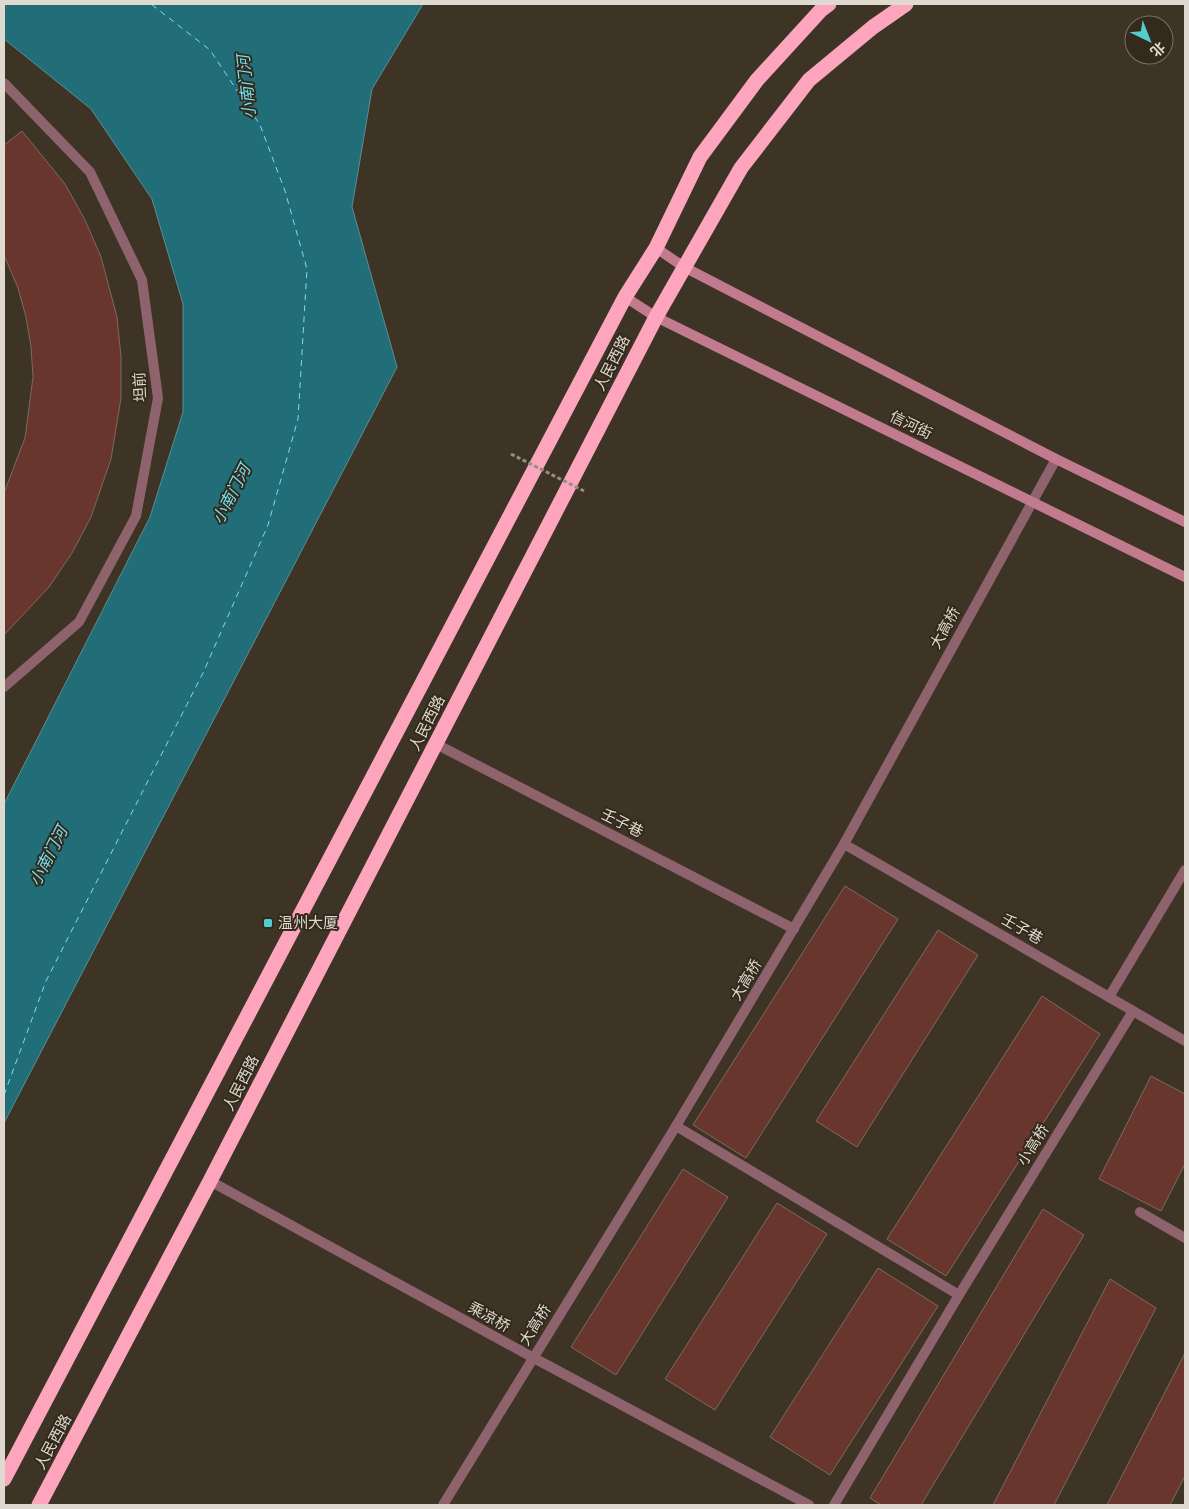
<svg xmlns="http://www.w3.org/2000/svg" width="1189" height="1509" font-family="Ubuntu,'Noto Sans SC',sans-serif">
	<rect width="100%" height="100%" fill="#3d3425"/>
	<path fill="#226e78" stroke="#5b8e92" d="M4 4H423L372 89 352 207 397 367 4 1123V804L150 517 183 412V304L152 199 91 109 4 39Z"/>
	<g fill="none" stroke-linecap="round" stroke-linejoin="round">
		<path stroke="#73e1f2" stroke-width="1" stroke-dasharray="6 5" stroke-linecap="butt" d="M4 1095 46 981 203 673 268 525 298 419 307 269 285 191 260 125 210 50 151 4"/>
	</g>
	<g fill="#68362c" stroke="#7e6964">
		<path d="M22 131 65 184 85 220 101 257 117 317 121 357V398L111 459 91 517 72 553 49 587 4 635V493L25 438 33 377 31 347 26 317 18 288 4 255V145Z"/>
		<path d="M845 886 898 919 746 1158 693 1125Z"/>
		<path d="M938 930 978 955 857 1147 816 1121Z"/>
		<path d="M1042 996 1100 1034 946 1276 887 1239Z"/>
		<path d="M1151 1076 1185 1094V1164L1161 1211 1099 1179Z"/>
		<path d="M683 1169 728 1197 616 1375 571 1347Z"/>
		<path d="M777 1203 827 1234 715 1410 665 1379Z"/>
		<path d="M1043 1209 1084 1235 921 1505H881L870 1498Z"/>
		<path d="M878 1268 938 1306 830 1475 770 1437Z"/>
		<path d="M1110 1279 1156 1308 1054 1505H993Z"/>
		<path d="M1185 1353V1476L1170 1505H1107Z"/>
	</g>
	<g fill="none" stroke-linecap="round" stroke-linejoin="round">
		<g stroke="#8f636e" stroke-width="10">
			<path d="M676 1126 959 1295 1133 1011"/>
			<path d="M1140 1212 1185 1238"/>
			<path d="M834 1505 959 1295"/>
		</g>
		<g stroke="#8f636e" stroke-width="10">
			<path d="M4 83 90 172 142 280 158 398 136 516 79 622 4 687"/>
			<path d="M436 744 794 929"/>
			<path d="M844 844 1185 1041"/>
			<path d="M1109 997 1185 870"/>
			<path d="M210 1181 532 1357 809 1505"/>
			<path d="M443 1505 676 1126 844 844 1056 459"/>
		</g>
		<g stroke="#c17a8e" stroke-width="10">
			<path d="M656 248 684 267 1056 459 1185 522"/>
			<path d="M625 297 656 317 1185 577"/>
		</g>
		<g stroke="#fca5bd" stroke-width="15">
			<path d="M4 1479 625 297 656 248 700 157 757 80 821 10 829 4"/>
			<path d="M39 1505 210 1181 656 317 741 168 809 80 873 27 906 4"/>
		</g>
		<path stroke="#958e82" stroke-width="3" stroke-dasharray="4 2.5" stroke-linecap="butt" d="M511 454 584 491"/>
	</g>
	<rect fill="#52cdce" stroke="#332a1c" stroke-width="2" x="263" y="918" width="10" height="10" rx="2.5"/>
	<g text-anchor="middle" stroke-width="4" stroke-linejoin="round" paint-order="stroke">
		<g font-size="15" fill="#dfd9d0" stroke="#332a1c">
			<text transform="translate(612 363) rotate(-63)" y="5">人民西路</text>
			<text transform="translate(140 387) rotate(-93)" y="5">坦前</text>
			<text transform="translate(911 425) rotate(26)" y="5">信河街</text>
			<text transform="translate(945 628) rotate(-61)" y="5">大高桥</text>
			<text transform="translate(427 723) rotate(-63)" y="5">人民西路</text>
			<text transform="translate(622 823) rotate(27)" y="5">壬子巷</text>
			<text transform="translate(1022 929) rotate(30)" y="5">壬子巷</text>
			<text transform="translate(746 980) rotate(-59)" y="5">大高桥</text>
			<text transform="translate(241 1083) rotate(-63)" y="5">人民西路</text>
			<text transform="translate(1033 1145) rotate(-58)" y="5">小高桥</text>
			<text transform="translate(489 1317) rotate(29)" y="5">乘凉桥</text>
			<text transform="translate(535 1325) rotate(-58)" y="5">大高桥</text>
			<text transform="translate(53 1442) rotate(-62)" y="5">人民西路</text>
		</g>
		<g font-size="15" fill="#dfd9d0" stroke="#332a1c" text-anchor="start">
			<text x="278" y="928">温州大厦</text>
		</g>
		<g font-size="16" font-style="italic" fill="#73e1f2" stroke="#332a1c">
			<text transform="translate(246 87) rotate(-96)" y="6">小南门河</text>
			<text transform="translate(231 494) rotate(-63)" y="6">小南门河</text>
			<text transform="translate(48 856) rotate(-63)" y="6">小南门河</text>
		</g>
	</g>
	<rect width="1189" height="1509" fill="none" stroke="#dfd9d0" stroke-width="10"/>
	<g transform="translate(1149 40) rotate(137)"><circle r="24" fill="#332a1c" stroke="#787064"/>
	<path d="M0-4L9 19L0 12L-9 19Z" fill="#52cdce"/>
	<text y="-8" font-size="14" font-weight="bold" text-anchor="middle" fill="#dfd9d0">北</text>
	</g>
</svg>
